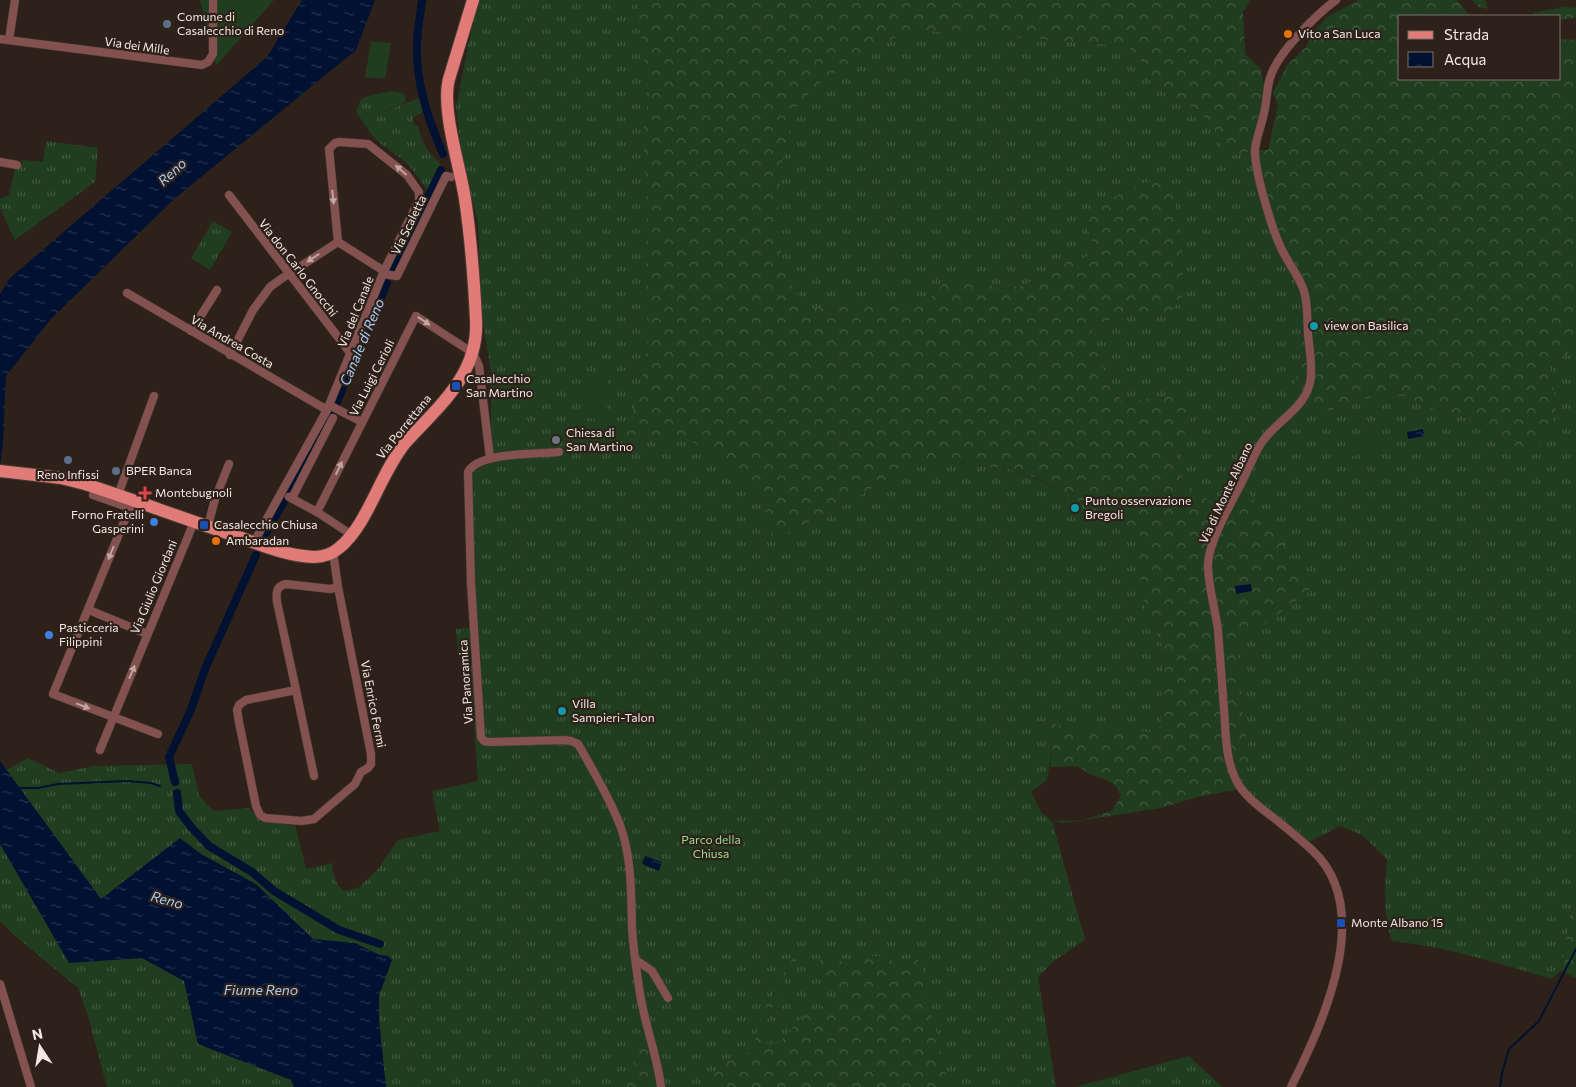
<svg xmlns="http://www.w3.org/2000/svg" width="1576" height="1087" font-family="Commissioner,sans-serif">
	<defs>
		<pattern id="grass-tufts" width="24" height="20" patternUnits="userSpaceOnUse" patternTransform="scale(1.25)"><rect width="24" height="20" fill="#213d20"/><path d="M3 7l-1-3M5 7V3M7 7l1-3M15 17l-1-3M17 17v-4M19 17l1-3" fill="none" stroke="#425940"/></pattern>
		<pattern id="forest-crowns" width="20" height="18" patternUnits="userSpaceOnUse" patternTransform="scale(1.25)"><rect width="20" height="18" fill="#213d20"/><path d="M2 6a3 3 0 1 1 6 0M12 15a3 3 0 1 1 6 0" fill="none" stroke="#425940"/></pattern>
		<pattern id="water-ripples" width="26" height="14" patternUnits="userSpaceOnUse" patternTransform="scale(1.25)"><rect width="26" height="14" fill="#001131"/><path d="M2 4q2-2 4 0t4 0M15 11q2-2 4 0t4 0" fill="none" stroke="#26344f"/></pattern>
	</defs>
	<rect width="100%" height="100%" fill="#2e2119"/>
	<g fill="url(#grass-tufts)">
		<path d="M479 0H879L871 51 894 38 932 31 1127 46 1137 55 1154 85 1176 100 1198 110 1214 126 1226 157 1255 150 1303 286 1302 355 1294 385 1328 411 1379 395 1404 394 1427 408 1456 414 1480 424 1514 446 1551 434 1556 405 1550 366 1569 352 1576 351V897L1570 916 1561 971 1551 979C1499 963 1446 947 1392 941 1383 915 1385 885 1387 859L1362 835 1340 826 1305 844 1241 789 1250 756 1243 718 1238 644 1266 622 1241 484 1222 511 1192 489 1175 467 1185 432 1196 406 1151 398 1125 403 1112 390 1091 337 1093 325 1126 315 1168 313 1086 222 1092 242 1088 257 1063 262 1025 285 1003 289 969 279H948L929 299 932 438 775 539 840 507 915 463 942 461 1008 469 1036 479 1062 491 1138 539V564L1145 608 1163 647 1161 726 1150 733 1117 729H1091L1038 722 1054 736 1047 780 1031 792 1041 812 1052 821 1085 940 1055 960 1038 977 1056 1087H107L88 1016 78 988 14 935 0 921V773L28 758 59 773 94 766 192 764 199 796 213 811 249 808 261 822 295 825 306 869 332 863C333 873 335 885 344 891L358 888 377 870 398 840 440 831 432 791 478 781 471 681V651H458L456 629 471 628 470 471 488 464 491 460V373L482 315 478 222 463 162 456 108 469 41Z"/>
		<path d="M1472 0H1485L1488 9 1479 7Z"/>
		<path d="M371 95 378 114 419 98 424 111 413 118 414 125 419 126C418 139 431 156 441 164L428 191 412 169 403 160 376 140 356 112 361 99Z"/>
		<path d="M46 141 98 148 95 182 15 240 0 208V199L9 195 15 168H21L22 160 43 162Z"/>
		<path d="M213 221 232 232 210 270 191 258Z"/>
		<path d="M1189 1056 1222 1087H1075Z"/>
	</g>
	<g fill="url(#forest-crowns)">
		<path d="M635 0H1250L1245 10H1243L1245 54 1261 69 1264 85 1256 150H1268L1278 105 1273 93 1287 65 1306 47 1311 35 1327 17 1359 0H1457L1470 16H1400V79H1560V39L1576 40V351L1569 352 1550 366 1556 405 1551 434 1537 447 1514 446 1480 424 1456 414 1427 408 1404 394 1379 395 1328 411 1306 402 1294 385 1302 355 1303 286 1285 259 1270 217 1255 150 1226 157 1213 126 1198 110 1176 100 1154 85 1137 55 1127 46 933 31 894 38 822 81 795 108 781 168 777 228 786 275 808 310 844 303 904 305 929 299 948 279H969L1003 289 1025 285 1063 262 1088 257 1092 242 1086 222 1092 209 1134 187 1157 178 1173 186 1183 256 1182 298 1169 313 1126 315 1093 325 1091 337 1112 390 1125 403 1151 398 1179 396 1196 406 1185 432 1175 467 1192 489 1222 510 1242 484 1276 530 1310 590 1238 645 1243 718 1250 756 1241 789 1197 797 1161 808 1065 823 1052 821 1082 820 1112 811 1121 796C1116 780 1102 779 1088 773 1084 771 1082 768 1078 767 1069 766 1059 767 1050 767L1054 736 1038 722 1091 729H1117L1150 732 1161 726 1163 647 1145 608 1138 564V539L1062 491 1036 478 1008 469 942 461 915 463 840 507 773 540 761 495 738 471 715 453 676 434 656 435 623 442 638 397 646 361 649 328 646 275 647 201 643 134 649 94 637 5Z"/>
		<path d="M1567 6 1569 8 1576 7V18L1560 20V16H1533L1534 13Z"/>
		<path d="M1576 897V978L1561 971 1570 916Z"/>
		<path d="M800 949 803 950C793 962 758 1030 763 1043L770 1044 782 1040 808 1010 819 1008 839 994 820 963 821 956 824 955 847 964 860 957 879 956 891 958 892 964 901 965 905 959 918 960 923 968 924 990 937 1034 948 1087H717L713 1078C718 1054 737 1065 750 1050 756 1043 756 1036 757 1028 760 1017 766 1004 772 997L773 991 781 976Z"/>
		<path d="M650 1039 658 1065 644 1087H620L633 1077 634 1065 629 1045Z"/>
	</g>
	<g fill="#213d20">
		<path d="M200 0H274L216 66Z"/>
		<path d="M371 41 391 43 385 79 365 77Z"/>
		<path d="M391 91 404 93 406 102 378 114 371 95Z"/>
		<path d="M586 376 608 377 606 419 584 418Z"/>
		<path d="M1382 430 1386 447 1350 457 1346 439Z"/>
	</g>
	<g fill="url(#water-ripples)">
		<path d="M302 0H375L356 50 173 200 51 319 6 376 3 443 0 466V294L10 278 267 57Z"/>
		<path d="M1423 429 1424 436 1408 439 1407 432Z"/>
		<path d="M1251 584 1252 591 1236 594 1235 586Z"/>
		<path d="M0 761 101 899 180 838 201 854 256 884 313 939 355 943 380 955 388 956 392 960 379 996V1018L386 1087H294L291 1080 198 1044 184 981 142 958 69 963 0 844Z"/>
		<path d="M645 856 662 862 659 871 642 864Z"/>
	</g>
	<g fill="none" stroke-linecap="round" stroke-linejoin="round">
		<g stroke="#001131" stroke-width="2">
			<path d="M18 788H38L58 784 127 781 151 783 160 786"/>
			<path d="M1500 1087 1502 1073 1509 1049 1539 1021 1576 949"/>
		</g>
		<g stroke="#001131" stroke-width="8">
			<path d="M422 0C421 10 419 20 418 31 413 74 426 115 443 154"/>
			<path d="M394 269 441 170"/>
			<path d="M337 402 387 283"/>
			<path d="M290 490 332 412"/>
			<path d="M266 533 284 501"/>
			<path d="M175 782 169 757 190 712 205 669 256 555"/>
			<path d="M177 793 179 811 191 827 209 846 252 872 274 891 339 930 380 944"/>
		</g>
		<defs>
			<g id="street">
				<path d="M0 39 202 65 208 62 213 54V0"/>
				<path d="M9 40 15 0"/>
				<path d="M0 162 17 165"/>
				<path d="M229 195 351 354"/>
				<path d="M338 242 384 271"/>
				<path d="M383 274 397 276 446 176 451 177"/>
				<path d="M127 293 327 410"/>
				<path d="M191 331 217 290"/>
				<path d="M230 355 253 310 270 287 281 279 338 242"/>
				<path d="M329 405 362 422"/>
				<path d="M559 452C538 454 478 452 468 472L471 583 481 737 484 741 489 742 564 740 571 741 578 744C593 770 609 797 620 825 632 858 631 893 632 927 633 947 636 967 639 987 643 1021 657 1053 661 1087"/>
				<path d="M93 495 130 508"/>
				<path d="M118 495 154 396"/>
				<path d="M289 497 317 512 352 535"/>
				<path d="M292 498 333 418"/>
				<path d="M133 500 53 694 158 734"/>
				<path d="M317 512 416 316 473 353 479 366 490 458"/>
				<path d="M208 526 215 499 229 464"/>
				<path d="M254 542 327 410 384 271 419 200V192L407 175 368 144 339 142 335 143 329 149 338 242"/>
				<path d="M333 552 338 587 330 589 286 584C276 586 276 593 277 602L296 690 246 700 239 705 237 710 239 722 256 806 260 815 265 818 302 821 314 819 355 784 361 772 368 768 371 764V754L338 587"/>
				<path d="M89 610 147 634"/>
				<path d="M296 690 314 776"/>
				<path d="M100 750 194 522"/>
				<path d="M636 960 652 971 668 998"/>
				<path d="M0 984 31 1087"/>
				<path d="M1291 1087C1323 1023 1376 909 1312 850 1301 840 1290 831 1279 822 1264 810 1245 798 1236 780 1225 758 1226 733 1224 709 1222 683 1220 656 1218 630 1215 608 1208 586 1208 564 1209 540 1232 502 1243 480 1249 468 1254 454 1262 442 1278 419 1309 407 1311 376 1312 362 1309 347 1308 333 1307 320 1308 304 1304 291 1299 276 1288 263 1281 248 1272 229 1254 170 1255 149 1257 135 1263 121 1265 108 1267 98 1267 87 1270 78 1277 53 1316 15 1336 0"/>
			</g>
			<path id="primary" d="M0 471 61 478 85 484C134 500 182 518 230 534 257 543 285 556 314 557 323 557 332 554 339 548 368 525 380 473 406 442 439 406 479 374 476 320 474 280 471 239 465 199 460 166 441 109 449 79L473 0"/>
		</defs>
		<use href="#street" stroke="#493d35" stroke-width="9"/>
		<use href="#primary" stroke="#493d35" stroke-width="14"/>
		<use href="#street" stroke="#83514f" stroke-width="8"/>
		<use href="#primary" stroke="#e07b78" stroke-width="12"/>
	</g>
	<defs><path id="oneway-solid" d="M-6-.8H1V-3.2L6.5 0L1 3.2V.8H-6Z" transform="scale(1.25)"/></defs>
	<g fill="#c0a5a1">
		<use href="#oneway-solid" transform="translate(401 170) rotate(-139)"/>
		<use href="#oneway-solid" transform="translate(333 197) rotate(84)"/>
		<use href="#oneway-solid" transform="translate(313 258) rotate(147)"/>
		<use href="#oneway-solid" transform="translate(424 321) rotate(34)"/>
		<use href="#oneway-solid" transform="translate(339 468) rotate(-64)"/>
		<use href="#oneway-solid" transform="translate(111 553) rotate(112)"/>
		<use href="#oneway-solid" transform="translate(132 672) rotate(-68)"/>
		<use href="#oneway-solid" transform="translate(83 706) rotate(21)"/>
	</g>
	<g fill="#5c6f8a" stroke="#2e2119" stroke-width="2">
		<circle cx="167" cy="24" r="5"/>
		<circle cx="68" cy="460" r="5"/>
		<circle cx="116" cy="471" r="5"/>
	</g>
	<g fill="#e8710a" stroke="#2e2119" stroke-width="2">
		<circle cx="1288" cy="34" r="5"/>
		<circle cx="216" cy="541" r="5"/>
	</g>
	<g fill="#0f9aa8" stroke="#2e2119" stroke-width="2">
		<circle cx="1314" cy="326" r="5"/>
		<circle cx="1075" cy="508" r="5"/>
		<circle cx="562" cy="711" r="5"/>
	</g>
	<g fill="#1a4fb4" stroke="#2e2119" stroke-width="2">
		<rect x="451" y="381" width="10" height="10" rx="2.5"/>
		<rect x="199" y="520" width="10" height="10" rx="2.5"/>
		<rect x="1336" y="918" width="10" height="10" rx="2.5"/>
	</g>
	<circle fill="#6b7280" stroke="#2e2119" stroke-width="2" cx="556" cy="440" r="5"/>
	<path fill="#e0444e" stroke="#2e2119" stroke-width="2" d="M142.5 485.5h5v5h5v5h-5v5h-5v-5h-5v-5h5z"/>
	<g fill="#3f7fe0" stroke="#2e2119" stroke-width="2">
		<circle cx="154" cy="522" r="5"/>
		<circle cx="49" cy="635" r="5"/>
	</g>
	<g text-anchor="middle" stroke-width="4.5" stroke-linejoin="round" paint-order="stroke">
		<g font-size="12" fill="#f2e9e4" stroke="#2e2119" text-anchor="start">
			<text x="177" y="21">Comune di<tspan x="177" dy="14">Casalecchio di Reno</tspan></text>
			<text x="1298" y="38">Vito a San Luca</text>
			<text x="1324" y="330">view on Basilica</text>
			<text x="466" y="383">Casalecchio<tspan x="466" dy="14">San Martino</tspan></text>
			<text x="566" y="437">Chiesa di<tspan x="566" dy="14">San Martino</tspan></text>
			<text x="126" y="475">BPER Banca</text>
			<text x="68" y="479" text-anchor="middle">Reno Infissi</text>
			<text x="155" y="497">Montebugnoli</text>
			<text x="1085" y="505">Punto osservazione<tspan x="1085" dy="14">Bregoli</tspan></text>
			<text x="144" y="519" text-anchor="end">Forno Fratelli<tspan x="144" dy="14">Gasperini</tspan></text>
			<text x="214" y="529">Casalecchio Chiusa</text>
			<text x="226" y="545">Ambaradan</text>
			<text x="59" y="632">Pasticceria<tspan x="59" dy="14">Filippini</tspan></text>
			<text x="572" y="708">Villa<tspan x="572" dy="14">Sampieri-Talon</tspan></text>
			<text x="1351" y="927">Monte Albano 15</text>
		</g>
		<g font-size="12" fill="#f2e9e4" stroke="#2e2119">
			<text transform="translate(137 46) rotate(8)" y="4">Via dei Mille</text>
			<text transform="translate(409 225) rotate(-64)" y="4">Via Scaletta</text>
			<text transform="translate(298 268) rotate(52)" y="4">Via don Carlo Gnocchi</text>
			<text transform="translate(356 312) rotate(-68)" y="4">Via del Canale</text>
			<text transform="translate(232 342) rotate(30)" y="4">Via Andrea Costa</text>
			<text transform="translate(372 378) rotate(-63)" y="4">Via Luigi Cerioli</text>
			<text transform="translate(404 427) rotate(-51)" y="4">Via Porrettana</text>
			<text transform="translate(1226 493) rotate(-65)" y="4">Via di Monte Albano</text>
			<text transform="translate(154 587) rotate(-67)" y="4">Via Giulio Giordani</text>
			<text transform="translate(466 682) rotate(-94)" y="4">Via Panoramica</text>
			<text transform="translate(373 704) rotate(79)" y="4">Via Enrico Fermi</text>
		</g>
		<g font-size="12" fill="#97db94" stroke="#2e2119">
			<text x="711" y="844">Parco della<tspan x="711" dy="14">Chiusa</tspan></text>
		</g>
		<g font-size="14" font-style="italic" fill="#a8cbf6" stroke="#2e2119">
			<text transform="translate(172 172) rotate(-43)" y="5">Reno</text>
			<text transform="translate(362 342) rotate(-67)" y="5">Canale di Reno</text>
			<text transform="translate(167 900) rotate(15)" y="5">Reno</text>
			<text x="261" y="995">Fiume Reno</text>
		</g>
	</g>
	<rect x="1398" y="15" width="162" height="65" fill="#2e2119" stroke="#7c716a"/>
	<rect x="1408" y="31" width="25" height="8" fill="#e07b78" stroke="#7c716a"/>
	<text x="1444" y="40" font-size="15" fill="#f2e9e4">Strada</text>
	<rect x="1408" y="52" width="25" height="15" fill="url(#water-ripples)" stroke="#7c716a"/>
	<text x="1444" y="65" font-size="15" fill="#f2e9e4">Acqua</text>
	<g transform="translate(40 1047) rotate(348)" stroke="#2e2119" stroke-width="4" paint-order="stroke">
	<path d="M0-4L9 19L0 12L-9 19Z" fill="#f2e9e4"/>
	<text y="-8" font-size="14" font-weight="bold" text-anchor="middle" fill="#f2e9e4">N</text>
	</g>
</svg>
